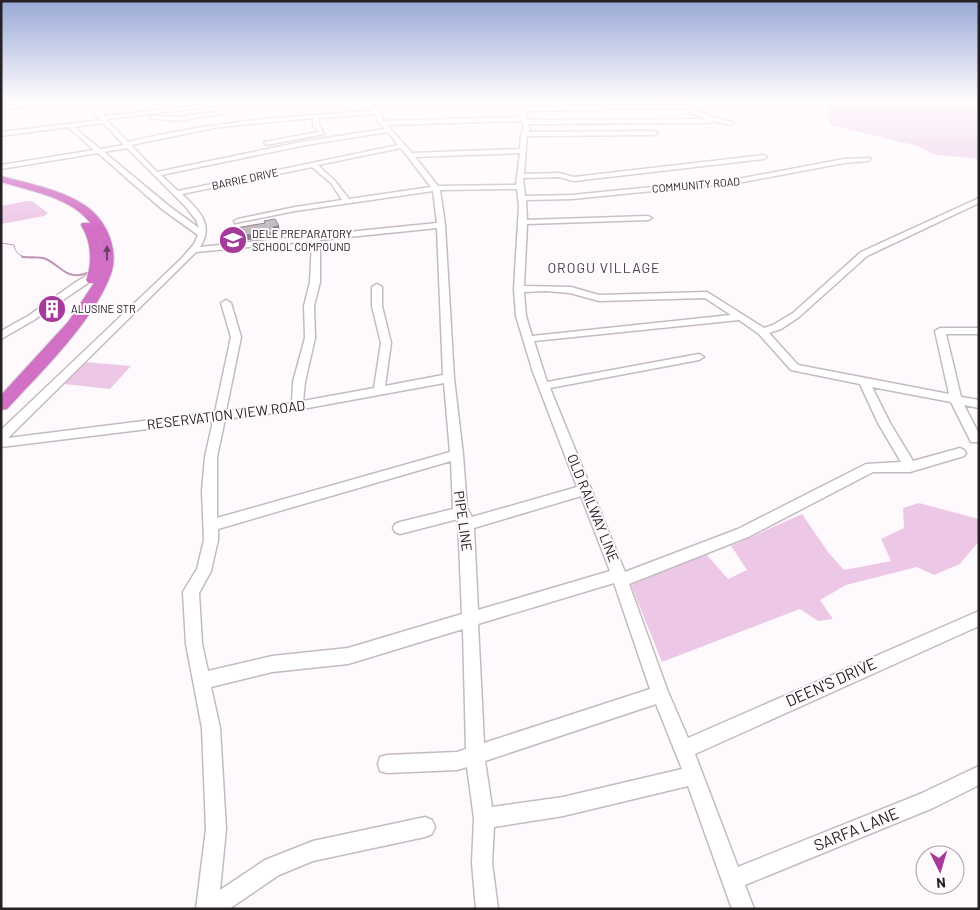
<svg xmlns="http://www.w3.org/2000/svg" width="980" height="910" font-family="Barlow,sans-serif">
	<rect width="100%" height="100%" fill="#fef9fd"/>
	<g fill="#edc8e6">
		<path d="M826 100H913L938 102 979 100V159L936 155 917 146 830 125Z"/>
		<path d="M27 201H32L48 213 44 216 1 224V206Z"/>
		<path d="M85 362 131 366 110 389 64 384Z"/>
		<path d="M919 503 979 519V541L960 564 934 575 917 567 846 585 820 600 833 619 818 621 800 609 662 662 631 585 706 554 728 579 747 570 731 546 802 514 828 552 844 570 891 561 881 539 904 528 903 508Z"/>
	</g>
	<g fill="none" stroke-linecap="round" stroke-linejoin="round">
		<path stroke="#c097b9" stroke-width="1" d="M1 243 14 245C16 256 23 257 33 258"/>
		<path stroke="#c097b9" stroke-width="2" d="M22 257C29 258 40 256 46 259 61 266 67 281 87 273"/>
		<defs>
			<g id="minor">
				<path d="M57 100H75L1 110V106Z"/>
				<path d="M84 100H90L104 116 250 100H269L106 119 128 142C208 122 290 116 372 111L361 100H367L379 111 384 121 521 117 518 110 508 100H514L522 107 688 104 695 111 734 123 731 125 712 121 709 123 528 124 530 129 528 132 654 131 657 133 654 135 527 136 524 174 559 173 574 177 764 155 767 157 764 159 574 181 559 177 523 178 525 196 572 195 743 178 844 159 870 158V160L868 161 844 163 743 182 572 199 526 200 527 220 648 216 652 218 648 220 527 224 524 286 571 287 599 295 707 292 764 328 773 325 793 313 861 252 979 198V203L867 256 799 317 781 329 769 333 798 365 949 394 935 331 940 328H979V334H946L961 397 979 400V408L964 405 979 434V442H971L951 402 872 387 890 423 913 461 960 448 964 450 966 453 964 456 910 472H873L748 537 629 584 668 692 688 738 979 611V626L695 754 738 867 920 794 979 766V785L933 808 745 885 754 909H732L688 786 563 816 494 827 492 863 498 909H476L472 863 474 818 467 767 457 770 387 773 380 771 378 764 380 757 387 755 457 752 466 749 463 629 348 664 272 672 211 687 220 728 226 829 220 890 265 860 313 841 425 817 432 820 435 827 432 834 425 837 313 861 279 875 229 909H196L206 829 202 728 186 644 183 592 197 569 204 540 202 491 205 457 213 421 1 447V430L182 258 194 244 198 235 163 210 98 153 1 169V165L94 150 68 127 1 136V132L101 120ZM686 108 691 113 708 119 527 120 524 111ZM375 114 379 123 385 129 306 141 157 172 131 145 219 127 313 118V125L319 132 264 142 266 145 324 134 319 125V118ZM522 121 524 129 521 134 520 149 412 153 387 125ZM103 123 124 145 100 149 74 127ZM388 132 398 145 178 191 161 175 306 145ZM127 148 185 206 196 220 199 228 169 206 104 152ZM401 148 431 187 349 199 335 181 318 165ZM520 153 516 185 438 186 415 157ZM312 167 331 183 342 200 295 207 238 219 234 221 235 223 295 211 433 191 437 223 200 247C215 224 198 210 182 194ZM517 189 519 206 514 289 516 316 533 372 577 487 472 517 467 508 463 455 454 378 445 225 440 190ZM437 228 443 375 385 386 391 343 382 306V287L377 284 372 287V306L381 343 374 388 303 401 305 382 315 338 314 306 320 282V240ZM312 241 310 282 304 306 305 338 293 382 292 403 226 411 241 337 231 303 226 300 221 303 231 337 215 412 8 438 196 252ZM546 291 570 293 599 301 705 298 731 315 532 336 526 316 524 292ZM739 320 759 334 791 370 860 384 878 423 901 462 866 464 738 529 625 572 550 388 699 360 704 357 699 354 547 382 534 341ZM444 383 450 452 217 518V457L225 419 297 410ZM451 461 453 509 400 522 395 524 393 528 395 532 400 534 458 519 462 614 348 648 272 656 208 671 202 644 199 593 211 571 218 540V529ZM581 496 610 571 478 610 474 528ZM614 583 650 689 484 743 478 624ZM656 704 682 769 563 797 492 807 485 761Z"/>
				<path d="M220 111 222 114 177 121 150 118 153 116 177 117Z"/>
				<path d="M95 271 98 272V276L34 320 1 339V331L28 316 76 282Z"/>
			</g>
			<path id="highway" d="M1 176C30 184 66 190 90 209 108 224 119 251 111 274 94 321 41 372 7 409L1 410V395L68 322 94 283H88L86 280C93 262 91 241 81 225L82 223H90C98 233 101 246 102 257 99 202 44 195 1 182Z"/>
		</defs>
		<use href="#minor" stroke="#c4bbc2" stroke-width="3"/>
		<use href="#highway" stroke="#d8d7d7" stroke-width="2"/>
		<use href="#minor" fill="#fff" fill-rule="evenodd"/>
		<use href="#highway" fill="#d270c5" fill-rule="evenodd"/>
	</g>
	<g fill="#898388">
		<path d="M279 226 280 231 274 232 273 227Z"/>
		<path d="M274 232 276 237 239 241 237 236Z"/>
	</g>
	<path fill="#c4bbc2" stroke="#898388" d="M275 219 279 226 273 227 274 232 237 236 236 228 265 223 264 221Z"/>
	<defs><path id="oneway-solid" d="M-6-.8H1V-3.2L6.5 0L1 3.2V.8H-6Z" transform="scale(1.25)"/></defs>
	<use fill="#6a4064" href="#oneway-solid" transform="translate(107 253) rotate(-90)"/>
	<linearGradient id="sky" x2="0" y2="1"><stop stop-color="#98a8d5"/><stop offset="0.44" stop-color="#fffcfe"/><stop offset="1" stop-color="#fffcfe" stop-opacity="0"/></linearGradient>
	<rect width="980" height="228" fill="url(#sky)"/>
	<defs>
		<symbol id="school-disc" viewBox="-11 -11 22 22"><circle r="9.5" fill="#a63a9a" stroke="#fef9fd"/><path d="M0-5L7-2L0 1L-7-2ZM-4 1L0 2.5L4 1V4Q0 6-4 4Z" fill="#fff"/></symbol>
		<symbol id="building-disc" viewBox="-11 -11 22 22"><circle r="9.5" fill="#a63a9a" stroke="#fef9fd"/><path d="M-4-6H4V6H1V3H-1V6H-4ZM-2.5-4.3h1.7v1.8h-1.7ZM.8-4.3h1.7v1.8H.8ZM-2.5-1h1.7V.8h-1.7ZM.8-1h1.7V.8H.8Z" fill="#fff"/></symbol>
	</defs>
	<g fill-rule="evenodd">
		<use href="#school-disc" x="217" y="224" width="32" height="32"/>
		<use href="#building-disc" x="36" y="293" width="32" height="32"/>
	</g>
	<g text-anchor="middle" stroke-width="4" stroke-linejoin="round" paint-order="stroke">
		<g font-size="11" fill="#242023" stroke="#fef9fd">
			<text transform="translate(245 179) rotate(-12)" y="4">BARRIE DRIVE</text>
			<text transform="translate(696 185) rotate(-5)" y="4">COMMUNITY ROAD</text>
		</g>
		<g font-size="11" fill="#242023" stroke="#fef9fd" text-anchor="start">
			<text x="252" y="238">DELE PREPARATORY<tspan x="252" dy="13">SCHOOL COMPOUND</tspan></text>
			<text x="71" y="313">ALUSINE STR</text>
		</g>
		<g font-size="14" letter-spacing="1" fill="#433c42" stroke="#fef9fd">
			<text x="604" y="273">OROGU VILLAGE</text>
		</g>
		<g font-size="14" fill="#242023" stroke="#fef9fd">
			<text transform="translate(226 415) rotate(-7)" y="5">RESERVATION VIEW ROAD</text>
			<text transform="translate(593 508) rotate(68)" y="5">OLD RAILWAY LINE</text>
			<text transform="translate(463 521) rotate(82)" y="5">PIPE LINE</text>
		</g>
		<g font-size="16" fill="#242023" stroke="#fef9fd">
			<text transform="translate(831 682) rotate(-24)" y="6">DEEN'S DRIVE</text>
			<text transform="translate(856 829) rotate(-22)" y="6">SARFA LANE</text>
		</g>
	</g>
	<rect width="980" height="910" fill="none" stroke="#242023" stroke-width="5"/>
	<g transform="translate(940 870) rotate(175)"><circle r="24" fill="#fef9fd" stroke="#a7a2a6"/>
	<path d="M0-4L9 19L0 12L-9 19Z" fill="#a63a9a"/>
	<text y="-8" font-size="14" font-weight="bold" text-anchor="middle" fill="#242023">N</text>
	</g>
</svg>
